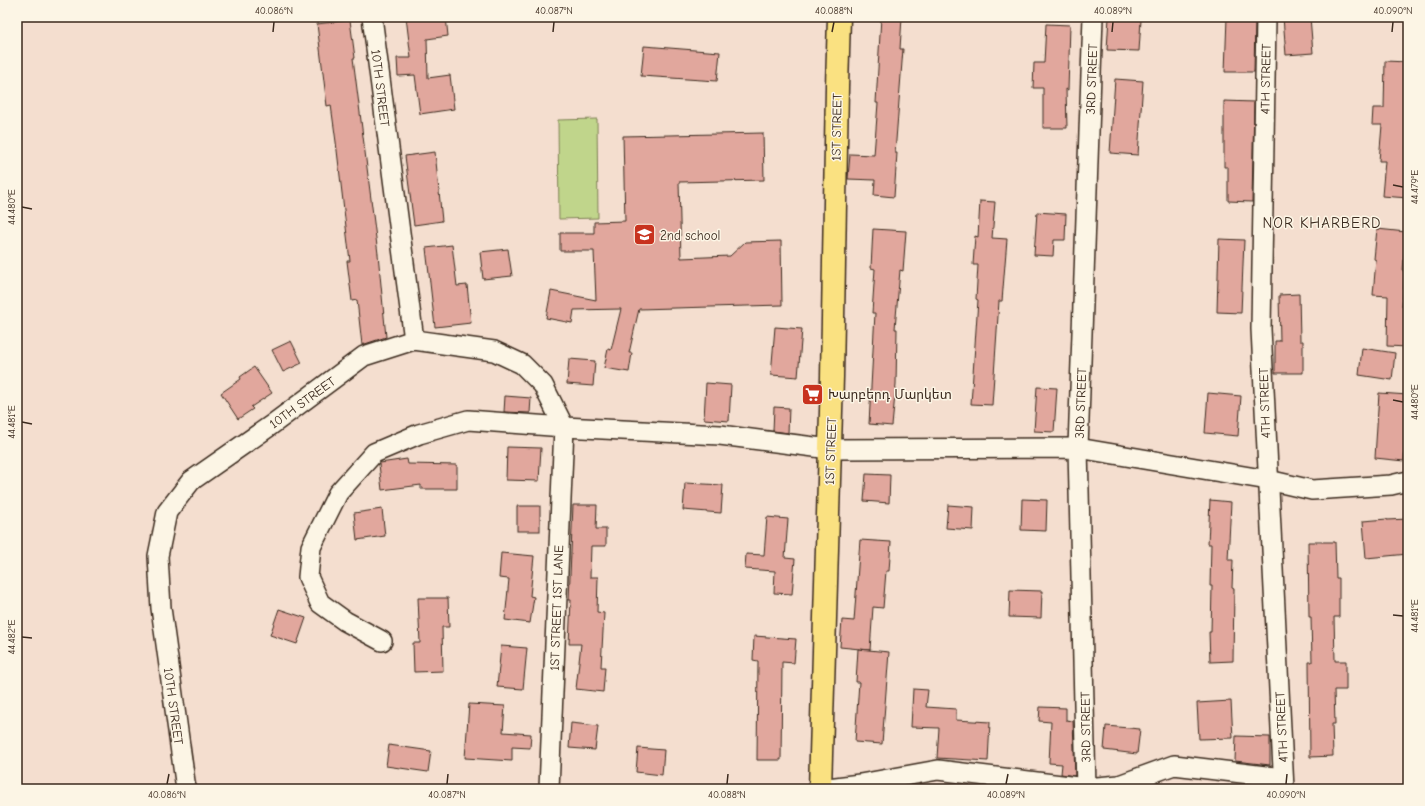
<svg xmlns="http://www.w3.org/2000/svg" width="1425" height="806" font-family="'Comic Neue','Noto Sans Armenian',sans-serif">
	<rect width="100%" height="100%" fill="#f4decf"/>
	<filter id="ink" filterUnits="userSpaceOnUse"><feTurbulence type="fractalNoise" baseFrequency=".025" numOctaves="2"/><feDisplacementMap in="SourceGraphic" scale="8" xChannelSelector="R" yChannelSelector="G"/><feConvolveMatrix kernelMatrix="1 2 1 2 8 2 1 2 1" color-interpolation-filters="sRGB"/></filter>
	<g filter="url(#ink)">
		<path fill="#c0d58b" stroke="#7e8054" d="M597 119 598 218 559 219 558 120Z"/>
		<g fill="#e1a79d" stroke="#3b2a1e">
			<path d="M406 17H446L448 36 427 39 428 78 450 75 454 109 420 114 415 75 398 76 397 58H411Z"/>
			<path d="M881 17H902L900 49H903L895 153H897L894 197 874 195 875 180 848 179 850 154 874 155 878 103H876Z"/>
			<path d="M1109 17H1131V19L1141 20 1139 51 1107 50Z"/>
			<path d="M1227 17H1255L1254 72H1225Z"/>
			<path d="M1283 17H1310L1313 53 1286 55Z"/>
			<path d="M350 20 355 58H353L378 254 386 337 362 345 357 300 352 301 347 261H350L336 142 331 105 327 106 317 24Z"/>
			<path d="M1046 24 1070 25 1068 90 1066 89 1067 128H1043V88H1033L1034 63H1044Z"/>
			<path d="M644 46 720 52 717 81 641 76Z"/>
			<path d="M1385 61 1408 62V124L1405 165H1408V198L1382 196 1385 161H1379L1382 125H1372L1373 108H1384Z"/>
			<path d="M1115 79 1143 81 1138 155 1110 153Z"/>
			<path d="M1224 101 1254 102 1252 202 1228 201V167H1224Z"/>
			<path d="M763 133 764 180 679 182 681 258 730 256 745 242 781 241 782 305 639 309 629 353H632L629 372 604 368 608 349 611 350 621 309 574 310 572 323 546 318 551 291 596 300 594 251H560V233H594V222L625 221 623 136Z"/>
			<path d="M435 152 442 221 414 225 405 156Z"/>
			<path d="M980 201 995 202 992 238 1007 239 1002 301H999L992 405 971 404 978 300 976 299 978 265H973L975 236 978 237Z"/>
			<path d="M1037 212 1066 214 1065 240H1054L1053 256 1034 255Z"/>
			<path d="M873 229 906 231 903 271 900 270 895 329H897L896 384 892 426 869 424 875 313H872L875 269 871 268Z"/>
			<path d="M1377 229 1406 232 1403 271H1405L1402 306H1408V347L1387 346 1388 296 1373 295 1376 260 1374 259Z"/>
			<path d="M1219 239 1244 240 1241 313 1217 312Z"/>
			<path d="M452 245 457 286 467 285 471 323 435 327 426 248Z"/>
			<path d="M508 249 512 276 483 279 480 252Z"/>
			<path d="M1299 294 1300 341H1303V373H1275V341H1280L1279 295Z"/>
			<path d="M775 327 802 329 798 377 771 375Z"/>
			<path d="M291 341 302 363 283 372 272 350Z"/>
			<path d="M1362 348 1395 353 1392 380 1359 375Z"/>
			<path d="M569 359 595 361 593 386 567 384Z"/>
			<path d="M254 367 272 393 251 407 253 409 238 419 221 393 241 379 240 377Z"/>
			<path d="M706 383 731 385 729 421 704 419Z"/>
			<path d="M1037 387 1057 388 1054 432 1034 431Z"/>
			<path d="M1208 393 1241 396 1238 436 1205 433Z"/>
			<path d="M1379 393 1408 395 1404 461 1375 458Z"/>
			<path d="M505 396 531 398 530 413 504 412Z"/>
			<path d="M774 407 789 408 788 433 773 431Z"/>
			<path d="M507 447 541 448 539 481 506 480Z"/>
			<path d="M407 459 408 464 457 465V489H421V485L382 490 379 464 380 463Z"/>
			<path d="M866 474 890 475 889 503 864 501Z"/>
			<path d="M685 483 723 485 721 513 683 510Z"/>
			<path d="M1022 499 1047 500 1046 531 1021 530Z"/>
			<path d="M1210 500 1231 502 1228 560H1233L1232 588 1234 589 1233 661 1210 662 1209 632H1211L1212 586H1210L1211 544H1208Z"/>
			<path d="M573 505H597L596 529H606V546H591L590 577H598L597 612 604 613 601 667H605L603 692 576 689 581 644H569L571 600H569Z"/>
			<path d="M948 505 974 507 973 530 946 528Z"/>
			<rect x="517" y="506" width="23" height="25"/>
			<path d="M382 509 385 536 357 540 354 513Z"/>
			<path d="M767 517 788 519 785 558 795 559 792 594 774 593 775 571 745 569 746 554 764 555Z"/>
			<path d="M1387 519V520L1408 519V554L1366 558 1363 521Z"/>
			<path d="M860 540 891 542 889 571H886L883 608 873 607 870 650 840 647 842 620 854 621Z"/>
			<path d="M1308 542H1335L1336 578H1339V617H1334L1335 661H1346V690H1334L1335 724H1332L1333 756 1310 757 1309 662H1312L1311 617H1309Z"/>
			<path d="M501 553 534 556 530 596 534 597 530 623 505 620 509 579 499 578Z"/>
			<path d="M1010 590 1042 591 1041 618 1009 617Z"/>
			<path d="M418 598H448L449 627H442L443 671 414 672 413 643H420Z"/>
			<path d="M279 609 306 618 297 644 270 635Z"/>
			<path d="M754 636 796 639 794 663 782 662 781 760H757L758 661 753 660Z"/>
			<path d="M501 646 527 648 523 689 497 687Z"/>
			<path d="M858 649 889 652 882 744 855 742 859 682H856Z"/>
			<path d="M913 689 928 690 926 707 956 709V720L990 722 988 761 937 758 939 728 911 727Z"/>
			<path d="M1231 701 1233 738 1199 739 1197 703Z"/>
			<path d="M469 704 505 706 503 732 531 734 530 748 512 747V761L465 758Z"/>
			<path d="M1040 707 1066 708V720L1073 721 1075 776 1061 774 1062 764 1049 763 1051 722 1039 721Z"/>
			<path d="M571 723 598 726 595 750 569 748Z"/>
			<path d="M1106 726 1140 729 1137 754 1104 750Z"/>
			<path d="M1236 736 1270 737V765L1235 761Z"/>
			<path d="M389 745 431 751 428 772 386 766Z"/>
			<path d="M638 748 664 750 662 775 636 772Z"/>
		</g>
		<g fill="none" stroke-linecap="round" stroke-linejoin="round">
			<defs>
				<g id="minor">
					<path d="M372 17 414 340"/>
					<path d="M1266 17 1261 329 1284 789"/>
					<path d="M382 641 345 621 320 603 308 577 311 547 338 493 374 453 419 434 468 420 564 427 720 435 830 449 1078 448 1268 480 1312 490 1391 485 1408 481"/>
					<path d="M186 789 161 608 158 556 167 512 191 481 270 426 364 356 414 340 494 351 522 364 543 385 564 427 549 789"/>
					<path d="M820 789 860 784 938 770 1086 788 1119 785 1174 765 1283 778"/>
					<path d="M1086 789 1078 448 1093 17"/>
				</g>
				<path id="major" d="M820 789 832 377 837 87 839 17"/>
			</defs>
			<use href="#minor" stroke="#3b2a1e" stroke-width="22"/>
			<use href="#major" stroke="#3b2a1e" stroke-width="25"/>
			<use href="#minor" stroke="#fcf5e5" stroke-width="19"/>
			<use href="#major" stroke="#fae181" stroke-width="22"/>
		</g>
	</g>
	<path fill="none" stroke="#3b2a1e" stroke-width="1.5" d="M273 32 274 22M553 32 554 22M832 32 834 22M1112 32 1113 22M1392 32 1393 22M1393 185 1403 187M22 207 32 209M1393 400 1403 402M22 422 32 424M1393 615 1403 616M22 637 32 638M167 784 169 774M447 784 448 774M727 784 728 774M1006 784 1008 774M1286 784 1287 774"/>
	<defs>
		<symbol id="school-square" viewBox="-11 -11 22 22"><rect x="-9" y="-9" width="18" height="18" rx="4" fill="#c8321e" stroke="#fcf5e5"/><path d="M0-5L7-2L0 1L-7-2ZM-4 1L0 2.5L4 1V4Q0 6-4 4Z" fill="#fff"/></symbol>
		<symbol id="supermarket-square" viewBox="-11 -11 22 22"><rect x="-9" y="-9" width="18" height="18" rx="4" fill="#c8321e" stroke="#fcf5e5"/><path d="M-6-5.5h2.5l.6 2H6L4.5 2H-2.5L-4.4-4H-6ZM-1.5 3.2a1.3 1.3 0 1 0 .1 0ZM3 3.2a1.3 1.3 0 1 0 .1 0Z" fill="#fff"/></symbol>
	</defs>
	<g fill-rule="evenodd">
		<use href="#school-square" x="632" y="222" width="25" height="25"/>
		<use href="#supermarket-square" x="800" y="382" width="25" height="25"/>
	</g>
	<g text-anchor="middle" stroke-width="3" stroke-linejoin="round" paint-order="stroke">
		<g font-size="13" fill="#3b2a1e" stroke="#fcf5e5">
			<text transform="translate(1091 79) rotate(-88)" y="5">3RD STREET</text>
			<text transform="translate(1265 79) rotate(-89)" y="5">4TH STREET</text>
			<text transform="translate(381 88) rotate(83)" y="5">10TH STREET</text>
			<text transform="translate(836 127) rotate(-89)" y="5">1ST STREET</text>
			<text transform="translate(302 402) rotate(-36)" y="5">10TH STREET</text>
			<text transform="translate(1080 403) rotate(-88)" y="5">3RD STREET</text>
			<text transform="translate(1264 403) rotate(-92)" y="5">4TH STREET</text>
			<text transform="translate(830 451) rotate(-88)" y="5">1ST STREET</text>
			<text transform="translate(556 608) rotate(-88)" y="5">1ST STREET 1ST LANE</text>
			<text transform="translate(174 706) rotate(82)" y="5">10TH STREET</text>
			<text transform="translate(1085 727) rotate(-91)" y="5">3RD STREET</text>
			<text transform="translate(1281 727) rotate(-93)" y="5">4TH STREET</text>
		</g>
		<g font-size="13" fill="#3b2a1e" stroke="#fcf5e5" text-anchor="start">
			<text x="660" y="240">2nd school</text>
			<text x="828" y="399">Խարբերդ Մարկետ</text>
		</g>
		<g font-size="15" letter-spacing="1" fill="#3b2a1e" stroke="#fcf5e5">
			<text x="1322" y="228">NOR KHARBERD</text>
		</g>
	</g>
	<rect width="1425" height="806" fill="none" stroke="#fcf5e5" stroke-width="44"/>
	<rect x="22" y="22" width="1381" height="762" fill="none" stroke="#3b2a1e" stroke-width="1.5"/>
	<g font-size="10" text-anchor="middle" fill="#3b2a1e">
		<text x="274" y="14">40.086°N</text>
		<text x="554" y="14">40.087°N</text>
		<text x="834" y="14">40.088°N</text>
		<text x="1113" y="14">40.089°N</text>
		<text x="1393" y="14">40.090°N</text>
		<text transform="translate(1414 187) rotate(-90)" y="4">44.479°E</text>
		<text transform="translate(11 207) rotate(-90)" y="4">44.480°E</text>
		<text transform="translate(1414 402) rotate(-90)" y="4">44.480°E</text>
		<text transform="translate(11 422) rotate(-90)" y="4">44.481°E</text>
		<text transform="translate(1414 616) rotate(-90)" y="4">44.481°E</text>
		<text transform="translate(11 637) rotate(-90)" y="4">44.482°E</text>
		<text x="167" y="798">40.086°N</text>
		<text x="447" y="798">40.087°N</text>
		<text x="727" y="798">40.088°N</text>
		<text x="1006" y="798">40.089°N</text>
		<text x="1286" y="798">40.090°N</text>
	</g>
</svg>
